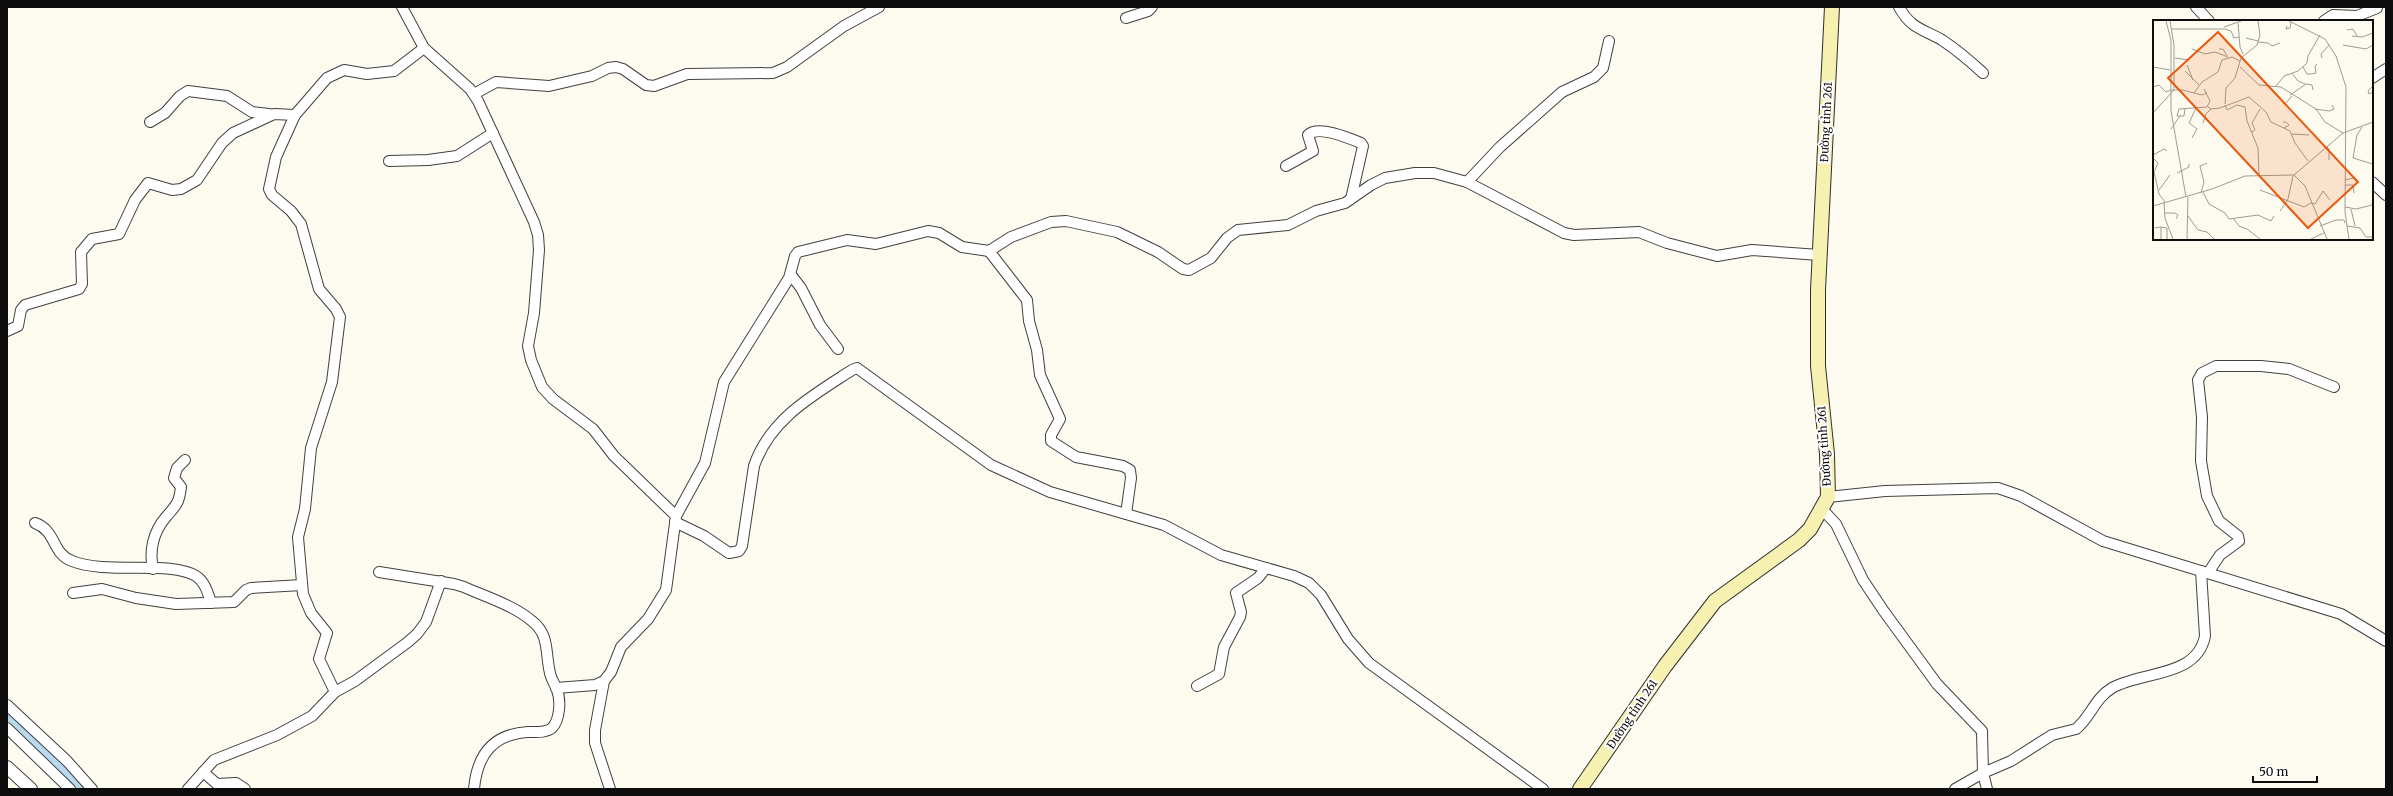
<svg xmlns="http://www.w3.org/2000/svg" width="2393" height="796" font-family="Merriweather,serif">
	<rect width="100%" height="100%" fill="#fdfbef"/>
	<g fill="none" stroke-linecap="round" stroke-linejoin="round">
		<path stroke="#b9d9ef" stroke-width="15" d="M7 715 65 769 83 789"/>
		<defs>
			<g id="minor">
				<path d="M402 7 424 48 470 89 478 101 534 222 538 235 539 250 534 313 528 346 531 360 542 387 553 399 593 429 614 456 676 516"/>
				<path d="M1899 7C1911 29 1923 29 1942 40 1957 50 1970 61 1983 73"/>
				<path d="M2196 7 2209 21"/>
				<path d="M1126 18 1148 11 1152 7"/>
				<path d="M2324 21 2333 15 2357 16 2377 8"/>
				<path d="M2372 78 2386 69"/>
				<path d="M474 94 496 82 549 86 592 76 608 68 616 67 623 69 646 85 654 86 687 74 773 73 787 67 844 26 879 7"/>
				<path d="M150 122 165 113 180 96 188 91 227 96 252 112 269 114"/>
				<path d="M389 161 428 160 457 156 493 133"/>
				<path d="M1286 166 1313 151 1308 135C1318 125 1349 138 1361 143L1363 146 1351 199"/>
				<path d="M1467 182 1500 147 1562 92 1594 77 1603 68 1609 41"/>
				<path d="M2372 182 2386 195"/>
				<path d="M989 251 1027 300 1029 321 1037 350 1040 375 1060 419 1051 435V441L1076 457 1123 466 1130 470 1131 478 1126 514"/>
				<path d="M791 275 801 288 820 325 838 349"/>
				<path d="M7 331 18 326 21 310 25 305 79 289 82 284 81 252 92 239 119 234 135 200 148 183 172 190 181 189 197 180 222 143 233 133 274 114 295 115"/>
				<path d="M1828 497 1885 491 1998 488 2021 496 2103 541 2341 614 2386 641"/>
				<path d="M1822 509 1836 524 1863 580 1883 610 1937 684 1982 731 1983 773 1987 789"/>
				<path d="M675 522 704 536 729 553 739 551 742 546 754 466C770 419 812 396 852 370L857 368 991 465 1050 492 1164 525 1221 555 1294 576 1309 583 1321 595 1348 639 1369 663 1543 789"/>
				<path d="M35 523C57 531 51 553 72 561 107 575 170 560 196 576 205 582 208 593 211 603"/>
				<path d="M153 569C149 551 153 532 166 517 176 505 179 504 181 487L174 478 177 468 185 460"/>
				<path d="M379 572 454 584 464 587C486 597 513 605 532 621 550 635 545 653 550 673 551 679 555 684 557 690 561 700 560 720 552 728 546 733 536 732 528 732 493 734 477 755 474 789"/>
				<path d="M2208 573 2220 555 2239 541 2238 536 2219 521 2207 496 2201 461 2202 417 2198 380 2202 373 2216 366H2261L2289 369 2334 387"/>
				<path d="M73 593 102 589 136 598 176 604 234 602 246 590 251 588 302 585"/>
				<path d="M604 681 595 730V743L610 789"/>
				<path d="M1197 686 1219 674 1224 647 1240 617 1241 612 1236 593 1258 578 1266 568"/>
				<path d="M556 688 595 685 604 681 611 672 621 647 648 619 666 590 676 516 705 463 724 382 789 278 795 256 798 252 847 240 876 244 928 231 939 233 962 247 989 251 1011 237 1051 222 1066 221 1117 232 1158 252 1183 269 1189 270 1211 258 1227 238 1238 230 1288 225 1316 211 1345 203 1371 185 1385 178 1415 173H1434L1467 182 1564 233 1574 235 1639 232 1667 243 1717 256 1752 250 1819 255"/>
				<path d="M335 692 319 659 327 633 311 613 303 594 298 537 305 509 311 448 332 382 340 317 336 309 319 289 301 224 291 211 272 195 269 189 276 157 295 115 327 78 344 70 367 74 394 71 424 48"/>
				<path d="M7 705 67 761 92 789"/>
				<path d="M7 728 70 789"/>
				<path d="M203 772 217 784 236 783 245 789"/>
				<path d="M188 789 214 760 277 735 312 716 335 692 355 681 408 642 417 634 426 622 441 581"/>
				<path d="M1955 789 1983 773 2011 761 2052 735 2076 729C2090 718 2095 698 2112 688 2141 671 2197 678 2205 636L2201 571"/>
			</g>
			<path id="tertiary" d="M7 767 31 789"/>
			<path id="secondary" d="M1580 789 1665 666 1715 601 1799 540 1810 529 1828 497 1827 454 1818 366V290L1832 7"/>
		</defs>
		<use href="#minor" stroke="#404040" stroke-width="12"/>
		<use href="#tertiary" stroke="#404040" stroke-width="14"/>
		<use href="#secondary" stroke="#2f2f2f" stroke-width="16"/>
		<use href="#minor" stroke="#fff" stroke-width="10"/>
		<use href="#tertiary" stroke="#fff" stroke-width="12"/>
		<use href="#secondary" stroke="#f6f0b1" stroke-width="14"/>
	</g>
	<g text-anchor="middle" stroke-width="4" stroke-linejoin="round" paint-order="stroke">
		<g font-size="11" fill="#0d0d0d" stroke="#fff">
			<text transform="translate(1826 122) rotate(-87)" y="4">Đường tỉnh 261</text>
			<text transform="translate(1824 446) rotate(-94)" y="4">Đường tỉnh 261</text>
			<text transform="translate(1632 714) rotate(-56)" y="4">Đường tỉnh 261</text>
		</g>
	</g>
	<g transform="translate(2153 20)">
		<rect width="220" height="220" fill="#fdfbef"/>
		<path fill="none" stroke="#9d9c95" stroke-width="1" d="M13 1 18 20V91L33 177M136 1 172 19 183 36 193 67 192 192 196 219M85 3 87 27 90 34M134 6 133 9 137 8 138 2M71 7 88 1M19 9H72L78 11 81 18 86 17M194 10 200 9 204 16M199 16 209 17 220 13M93 18 105 21M105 22 115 23 119 26 127 23M190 25 213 29 220 25M39 29 52 34 62 32 75 37M66 29H70L74 36M22 38 36 40M169 38 168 34 176 25M34 45 40 60M0 47 17 50M87 47 106 65 128 67 163 89 172 102 190 113M150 47 154 54H158L163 53 162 46 164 44M32 51 46 65M139 53 145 61 152 64M123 66 131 56 145 51 154 43 155 36 167 15M220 66 215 71 216 74 220 72M0 67 6 65 13 72 18 70H29L49 75 54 73M41 73 49 62 65 52 69 40 79 37 87 41M137 75 153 64 159 65 160 70M130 83 132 84 139 76M72 84 73 68 82 58 88 38 104 25 107 15 105 1M72 85 74 90 84 85 92 87 94 101 105 128 106 156M55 87 58 89 67 88 96 77 113 92 118 102 137 111 142 123 155 141M32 88 31 96H24L26 89 54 87 57 81 51 69M162 89 176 91 181 89 179 85M0 93 21 70V25L17 1M130 102H133L136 105 131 108M50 103 53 94 58 89M209 107 204 115 200 138 220 144M18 109 27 96M99 112 102 110 99 103 107 89M139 114 156 115M39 118 44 109 36 103 43 88M173 126 176 129V140M0 135 11 129 14 131M0 138 5 143 1 152 6 174 12 182M24 153 36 147V144M141 155 152 166 174 219M192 160 200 158 203 161M192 165H200L201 173M6 170 17 155M107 170 151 187 158 183M50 172 56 184 72 193 76 199 105 195 118 201 121 196M48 173 51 162 47 146 54 143M11 182 12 198 20 219M158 183 162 184 170 171 177 180M0 186 59 169 92 156 141 155 190 113 220 102M192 187 203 189 219 185 220 179M198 189 202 206M127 191 135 179 140 156M12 193H22L25 195 23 199M35 196 45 210 54 212 61 219M80 198 86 206 94 209 107 219M167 206 183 200H191L192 203M194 206 207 208 213 217H220M8 207 14 208V219M2 208 8 207V219M34 219 35 177M158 219 171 213"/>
		<path fill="#e8590c" fill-opacity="0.15" stroke="#e8590c" stroke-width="2" d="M65 12 205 162 155 208 15 58Z"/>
		<rect width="220" height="220" fill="none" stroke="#0d0d0d" stroke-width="2"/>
	</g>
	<rect width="2393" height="796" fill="none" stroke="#0d0d0d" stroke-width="16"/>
	<path d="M2253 776v6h64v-6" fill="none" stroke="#0d0d0d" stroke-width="2"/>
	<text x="2259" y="776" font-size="12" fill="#0d0d0d" stroke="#ffffff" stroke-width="3" paint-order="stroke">50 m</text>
</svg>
